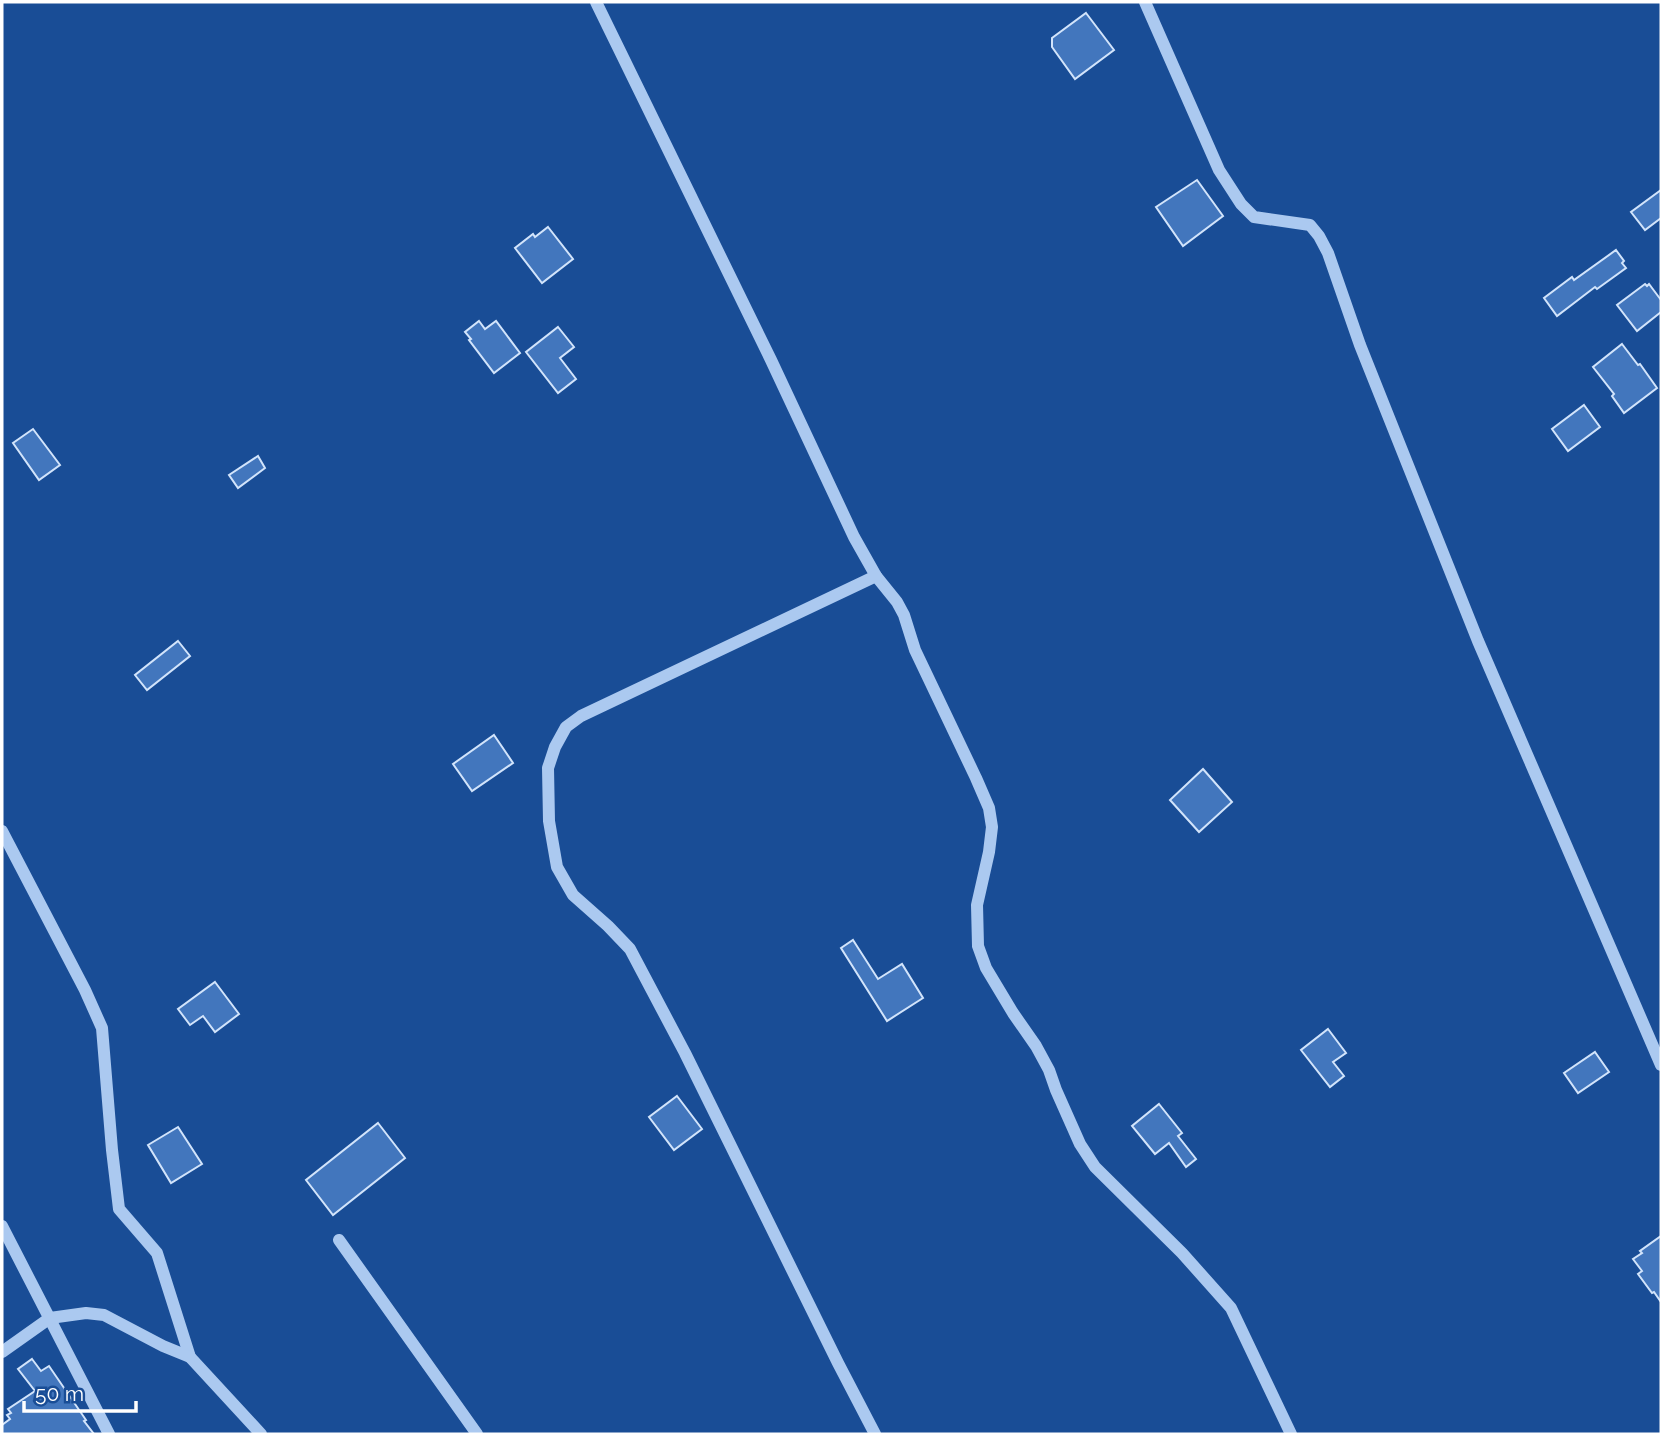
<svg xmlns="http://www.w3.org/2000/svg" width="1663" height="1436" font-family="Raleway,sans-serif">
	<rect width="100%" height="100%" fill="#194d96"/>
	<g fill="#4276bd" stroke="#d2e4fb" stroke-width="2">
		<path d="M1086 13 1114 50 1075 79 1052 47V38Z"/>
		<path d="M1197 180 1223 216 1183 246 1156 207Z"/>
		<path d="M1661 190V218L1645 230 1631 212Z"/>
		<path d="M548 227 573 259 542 283 515 248 533 234 535 237Z"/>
		<path d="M1616 250 1624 261 1622 263 1626 268 1597 289 1595 287 1557 316 1544 298 1572 277 1574 280Z"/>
		<path d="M1645 284 1647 286 1649 284 1661 300V312L1637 331 1617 305Z"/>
		<path d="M479 321 485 329 496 321 520 353 494 373 469 340 471 339 465 332Z"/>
		<path d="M558 327 574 347 560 358 576 379 558 393 526 352Z"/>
		<path d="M1622 344 1638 365 1640 364 1657 388 1624 413 1612 396 1614 394 1593 367Z"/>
		<path d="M1584 405 1600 427 1568 451 1552 429Z"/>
		<path d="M33 429 60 465 39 480 13 443Z"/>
		<path d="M258 456 265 468 238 488 229 475Z"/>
		<path d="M178 641 190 656 147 690 135 675Z"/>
		<path d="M494 735 513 763 472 791 453 764Z"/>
		<path d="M1203 769 1232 802 1199 832 1170 800Z"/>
		<path d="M853 940 878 979 902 964 923 998 887 1021 841 948Z"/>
		<path d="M215 982 239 1014 215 1032 203 1016 190 1025 178 1009Z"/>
		<path d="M1328 1029 1346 1053 1333 1062 1344 1076 1330 1087 1301 1050Z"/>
		<path d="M1595 1052 1609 1072 1578 1093 1564 1073Z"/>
		<path d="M677 1096 702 1129 674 1150 649 1117Z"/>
		<path d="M1159 1104 1182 1133 1178 1136 1196 1159 1186 1167 1169 1143 1155 1154 1132 1126Z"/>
		<path d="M378 1123 405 1158 333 1215 306 1180Z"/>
		<path d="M178 1127 202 1164 171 1183 148 1145Z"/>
		<path d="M1661 1236V1302L1654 1292 1652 1293 1638 1274 1642 1271 1633 1259 1642 1253 1640 1251Z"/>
		<path d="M32 1359 41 1371 49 1366 86 1420 84 1421 94 1434H2V1425L10 1419 7 1415 11 1413 8 1409 35 1391 18 1369Z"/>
	</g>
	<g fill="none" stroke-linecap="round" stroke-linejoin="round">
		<g stroke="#abc9f0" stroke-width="12">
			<path d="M596 2 771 360 854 537 876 576 897 602 904 615 915 650 976 778 989 808 992 827 989 852 977 905 978 946 986 968 1013 1013 1036 1046 1049 1070 1056 1090 1080 1144 1095 1167 1182 1253 1231 1308 1291 1434"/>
			<path d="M1145 2 1219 170 1241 204 1254 217 1310 225 1319 236 1328 253 1360 345 1478 641 1661 1065"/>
			<path d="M2 831 85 990 102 1028 112 1150 119 1209 157 1253 190 1357 261 1434"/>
			<path d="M2 1226 109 1434"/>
			<path d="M339 1240 477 1434"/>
			<path d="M2 1352 50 1318 86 1313 104 1315 163 1346 190 1357"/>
			<path d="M875 1434 838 1363 685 1053 630 949 608 926 573 895 557 867 549 821 548 768 555 747 566 727 581 716 876 576"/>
		</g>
	</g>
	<rect width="1663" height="1436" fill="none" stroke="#ffffff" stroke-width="7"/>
	<path d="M24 1401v10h112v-10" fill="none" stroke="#ffffff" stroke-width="3.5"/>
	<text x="35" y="1401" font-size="21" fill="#ffffff" stroke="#194d96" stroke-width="5" paint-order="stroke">50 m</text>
</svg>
